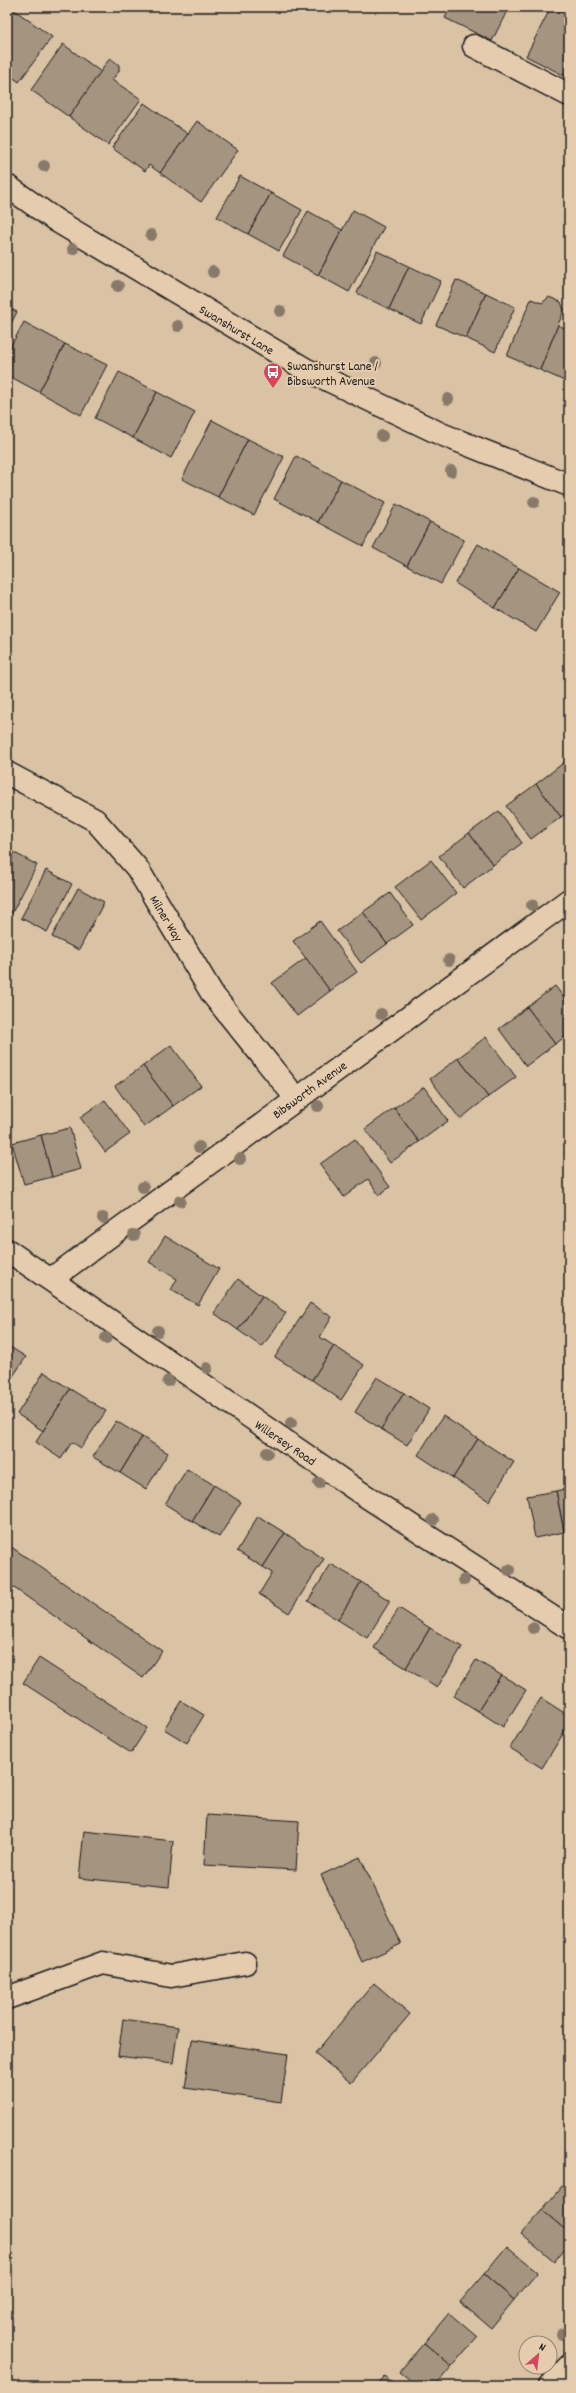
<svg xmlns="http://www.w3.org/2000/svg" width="576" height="2393" font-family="Dekko,sans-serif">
	<rect width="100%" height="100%" fill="#dac2a5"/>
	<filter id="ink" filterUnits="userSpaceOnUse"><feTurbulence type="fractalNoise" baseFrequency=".025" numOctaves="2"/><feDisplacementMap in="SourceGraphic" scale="8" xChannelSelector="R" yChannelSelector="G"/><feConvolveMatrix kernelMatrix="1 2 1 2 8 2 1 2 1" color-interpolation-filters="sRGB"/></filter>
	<g filter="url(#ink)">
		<g fill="#a5947f" stroke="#1c1c1c">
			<path d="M450 7H509L492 41 445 18Z"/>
			<path d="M551 7 569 16V78L526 56Z"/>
			<path d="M13 9 52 37 19 82 7 73V17Z"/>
			<path d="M63 44 101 72 69 117 31 90Z"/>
			<path d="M110 58 119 65V71L112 80 141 99 108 145 69 117Z"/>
			<path d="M144 103 188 134 160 173 149 165 145 171 112 148Z"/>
			<path d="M197 121 238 150 201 202 160 173Z"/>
			<path d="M240 176 271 193 248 234 217 217Z"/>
			<path d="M271 193 302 210 279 251 248 234Z"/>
			<path d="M353 210 384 227 349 292 318 275Z"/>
			<path d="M308 211 342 230 318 275 283 256Z"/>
			<path d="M377 251 409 266 389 309 357 293Z"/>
			<path d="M409 266 441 281 421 324 389 309Z"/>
			<path d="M456 280 486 293 466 338 436 325Z"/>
			<path d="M486 293 515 307 495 352 466 338Z"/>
			<path d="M549 297 561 302 564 310 540 370 507 356 531 299 542 303Z"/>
			<path d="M7 307 17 312 7 331Z"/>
			<path d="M24 322 65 344 39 392 7 375V353Z"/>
			<path d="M558 325 569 330V383L540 370Z"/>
			<path d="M65 344 107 365 81 415 39 392Z"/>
			<path d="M119 372 157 392 133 438 95 418Z"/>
			<path d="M157 392 195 412 171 458 133 438Z"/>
			<path d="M212 420 248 439 218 497 182 479Z"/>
			<path d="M248 439 284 457 254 515 218 497Z"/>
			<path d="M296 456 341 480 318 522 274 499Z"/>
			<path d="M341 480 385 503 363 546 318 522Z"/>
			<path d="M396 504 430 522 407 566 373 548Z"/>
			<path d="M430 522 464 540 441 584 407 566Z"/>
			<path d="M478 544 519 568 495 608 455 583Z"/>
			<path d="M519 568 560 592 536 632 495 608Z"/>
			<path d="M566 761 569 765V811L561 817 536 784Z"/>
			<path d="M536 784 561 817 531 839 506 806Z"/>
			<path d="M499 811 522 843 493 865 469 833Z"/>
			<path d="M469 833 493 865 463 888 439 856Z"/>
			<path d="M11 851 37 865 12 913 7 910V859Z"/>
			<path d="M431 860 456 893 421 920 395 887Z"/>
			<path d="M46 870 72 884 47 932 21 918Z"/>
			<path d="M78 888 104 902 79 950 52 937Z"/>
			<path d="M390 893 413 925 387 944 363 912Z"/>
			<path d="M363 912 387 944 361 963 337 931Z"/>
			<path d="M320 921 357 972 330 991 293 941Z"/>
			<path d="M306 958 330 991 297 1016 272 983Z"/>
			<path d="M555 986 569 1004V1034L555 1044 527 1007Z"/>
			<path d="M527 1007 555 1044 526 1066 499 1029Z"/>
			<path d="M486 1037 516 1077 488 1097 458 1058Z"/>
			<path d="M171 1045 201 1086 173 1106 143 1066Z"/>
			<path d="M458 1058 488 1097 460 1119 430 1079Z"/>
			<path d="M143 1066 173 1106 144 1127 115 1086Z"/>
			<path d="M424 1087 448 1121 419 1142 394 1108Z"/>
			<path d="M105 1100 130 1134 105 1152 80 1117Z"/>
			<path d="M394 1108 419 1142 390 1163 365 1129Z"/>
			<path d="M70 1128 81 1169 52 1177 41 1135Z"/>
			<path d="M41 1135 52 1177 24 1184 12 1143Z"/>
			<path d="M355 1139 390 1187 379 1195 368 1179 344 1197 320 1164Z"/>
			<path d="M165 1236 219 1269 198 1305 171 1290 177 1279 149 1262Z"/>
			<path d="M238 1279 262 1296 238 1330 214 1313Z"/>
			<path d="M262 1296 286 1313 262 1347 238 1330Z"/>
			<path d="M310 1303 332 1317 320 1337 334 1346 312 1380 275 1357Z"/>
			<path d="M7 1345 26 1357 7 1385Z"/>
			<path d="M334 1346 364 1365 341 1400 312 1380Z"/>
			<path d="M44 1372 70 1389 43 1431 17 1414Z"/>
			<path d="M377 1377 404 1393 381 1429 355 1412Z"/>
			<path d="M70 1389 106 1411 81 1448 72 1442 61 1459 36 1442Z"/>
			<path d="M404 1393 429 1409 407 1445 381 1429Z"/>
			<path d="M443 1416 478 1439 453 1478 418 1455Z"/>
			<path d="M116 1421 142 1437 120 1473 93 1457Z"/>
			<path d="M142 1437 168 1453 146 1489 120 1473Z"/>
			<path d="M478 1439 514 1462 489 1501 453 1478Z"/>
			<path d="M187 1469 214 1485 192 1521 165 1504Z"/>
			<path d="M214 1485 241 1502 219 1537 192 1521Z"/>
			<path d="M569 1488V1531L564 1532 556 1491Z"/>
			<path d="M556 1491 564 1532 535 1538 527 1496Z"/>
			<path d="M258 1516 285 1533 263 1567 237 1551Z"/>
			<path d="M285 1533 324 1559 289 1613 259 1594 272 1573 263 1567Z"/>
			<path d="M7 1544 162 1651 143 1678 7 1583Z"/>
			<path d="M331 1564 361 1582 338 1620 308 1601Z"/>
			<path d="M361 1582 390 1601 367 1638 338 1620Z"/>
			<path d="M399 1608 430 1628 406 1668 374 1648Z"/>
			<path d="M430 1628 462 1647 437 1688 406 1668Z"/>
			<path d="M39 1658 147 1728 131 1753 23 1683Z"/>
			<path d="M476 1660 501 1675 478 1711 454 1696Z"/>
			<path d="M501 1675 526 1690 503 1727 478 1711Z"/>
			<path d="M541 1698 569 1716V1724L542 1768 510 1748Z"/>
			<path d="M181 1701 204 1715 187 1743 164 1729Z"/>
			<path d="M207 1815 299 1821 296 1870 204 1865Z"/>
			<path d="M84 1831 173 1841 169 1887 79 1878Z"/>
			<path d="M360 1857 401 1944 362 1962 321 1875Z"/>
			<path d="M374 1983 410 2014 351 2083 315 2053Z"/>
			<path d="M123 2019 178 2027 173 2063 118 2056Z"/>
			<path d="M192 2040 288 2054 281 2102 185 2088Z"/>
			<path d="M562 2186 569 2192V2233L542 2210Z"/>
			<path d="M542 2210 569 2233V2243L554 2262 521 2234Z"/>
			<path d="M507 2246 538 2272 514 2300 484 2274Z"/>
			<path d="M484 2274 514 2300 491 2328 460 2302Z"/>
			<path d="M449 2313 477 2337 452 2366 424 2343Z"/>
			<path d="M424 2343 452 2366 435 2386H416L399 2372Z"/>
			<path d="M385 2376 397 2386H376Z"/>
		</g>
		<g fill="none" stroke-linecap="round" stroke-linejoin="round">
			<defs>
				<g id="minor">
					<path d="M474 46 569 95"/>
					<path d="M7 773 95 820 137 868 213 995 296 1098"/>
					<path d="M7 1250 358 1491 569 1628"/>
					<path d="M51 1279 569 900"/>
					<path d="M7 1998 103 1963 171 1976 245 1963"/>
					<path d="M550 2386 569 2366"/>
				</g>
				<path id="major" d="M7 186 57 221 305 369 441 434 569 485"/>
			</defs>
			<use href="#minor" stroke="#1c1c1c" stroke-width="25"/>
			<use href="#major" stroke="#1c1c1c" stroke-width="25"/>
			<use href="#minor" stroke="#e6ccae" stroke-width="22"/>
			<use href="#major" stroke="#e6ccae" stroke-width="22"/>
		</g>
		<g fill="#887969">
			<circle cx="44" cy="166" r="6"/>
			<circle cx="151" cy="235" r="6"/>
			<circle cx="73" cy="249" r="6"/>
			<circle cx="213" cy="272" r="6"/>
			<circle cx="118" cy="286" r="6"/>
			<circle cx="280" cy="311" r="6"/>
			<circle cx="178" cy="326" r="6"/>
			<circle cx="376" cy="363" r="6"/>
			<circle cx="448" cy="399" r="6"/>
			<circle cx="382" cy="436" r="6"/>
			<circle cx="451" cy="471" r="6"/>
			<circle cx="534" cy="502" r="6"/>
			<circle cx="532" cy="905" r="6"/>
			<circle cx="449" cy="960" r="6"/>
			<circle cx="381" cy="1014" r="6"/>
			<circle cx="318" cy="1106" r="6"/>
			<circle cx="199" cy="1147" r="6"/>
			<circle cx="240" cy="1159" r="6"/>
			<circle cx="143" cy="1187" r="6"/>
			<circle cx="180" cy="1201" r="6"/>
			<circle cx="103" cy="1218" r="6"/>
			<circle cx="134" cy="1235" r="6"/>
			<circle cx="158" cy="1331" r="6"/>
			<circle cx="106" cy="1338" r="6"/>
			<circle cx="207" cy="1368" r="6"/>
			<circle cx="168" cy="1381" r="6"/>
			<circle cx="291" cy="1423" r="6"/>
			<circle cx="267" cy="1453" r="6"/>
			<circle cx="319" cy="1483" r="6"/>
			<circle cx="433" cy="1520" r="6"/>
			<circle cx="509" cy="1570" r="6"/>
			<circle cx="464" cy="1580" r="6"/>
			<circle cx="533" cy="1628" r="6"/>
			<circle cx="562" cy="2334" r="6"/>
		</g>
	</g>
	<defs>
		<symbol id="bus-pin" viewBox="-11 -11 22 30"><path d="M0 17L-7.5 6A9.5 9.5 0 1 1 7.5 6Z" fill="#d1495b" stroke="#e6ccae"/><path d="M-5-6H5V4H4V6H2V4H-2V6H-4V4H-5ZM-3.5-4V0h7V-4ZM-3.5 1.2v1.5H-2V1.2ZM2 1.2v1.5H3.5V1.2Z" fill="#fff"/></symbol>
	</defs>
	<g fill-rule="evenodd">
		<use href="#bus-pin" x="262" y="361" width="22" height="30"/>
	</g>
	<g text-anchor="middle" stroke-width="4" stroke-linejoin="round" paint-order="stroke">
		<g font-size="13" fill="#1c1c1c" stroke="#e6ccae">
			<text transform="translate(237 329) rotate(31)" y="5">Swanshurst Lane</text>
			<text transform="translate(167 918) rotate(59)" y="5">Milner Way</text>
			<text transform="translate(309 1089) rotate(-36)" y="5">Bibsworth Avenue</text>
			<text transform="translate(286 1442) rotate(34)" y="5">Willersey Road</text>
		</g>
		<g font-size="13" fill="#1c1c1c" stroke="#e6ccae" text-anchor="start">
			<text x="287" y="370">Swanshurst Lane /<tspan x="287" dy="15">Bibsworth Avenue</tspan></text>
		</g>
	</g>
	<rect width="576" height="2393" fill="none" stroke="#e6ccae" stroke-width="24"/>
	<rect x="12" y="12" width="552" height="2369" fill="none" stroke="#1c1c1c" stroke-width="1.5" filter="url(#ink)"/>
	<g transform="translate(538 2355) rotate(28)"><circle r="19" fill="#e6ccae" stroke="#958674"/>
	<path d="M0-3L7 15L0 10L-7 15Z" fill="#d1495b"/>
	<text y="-6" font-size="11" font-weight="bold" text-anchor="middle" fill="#1c1c1c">N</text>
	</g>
</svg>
